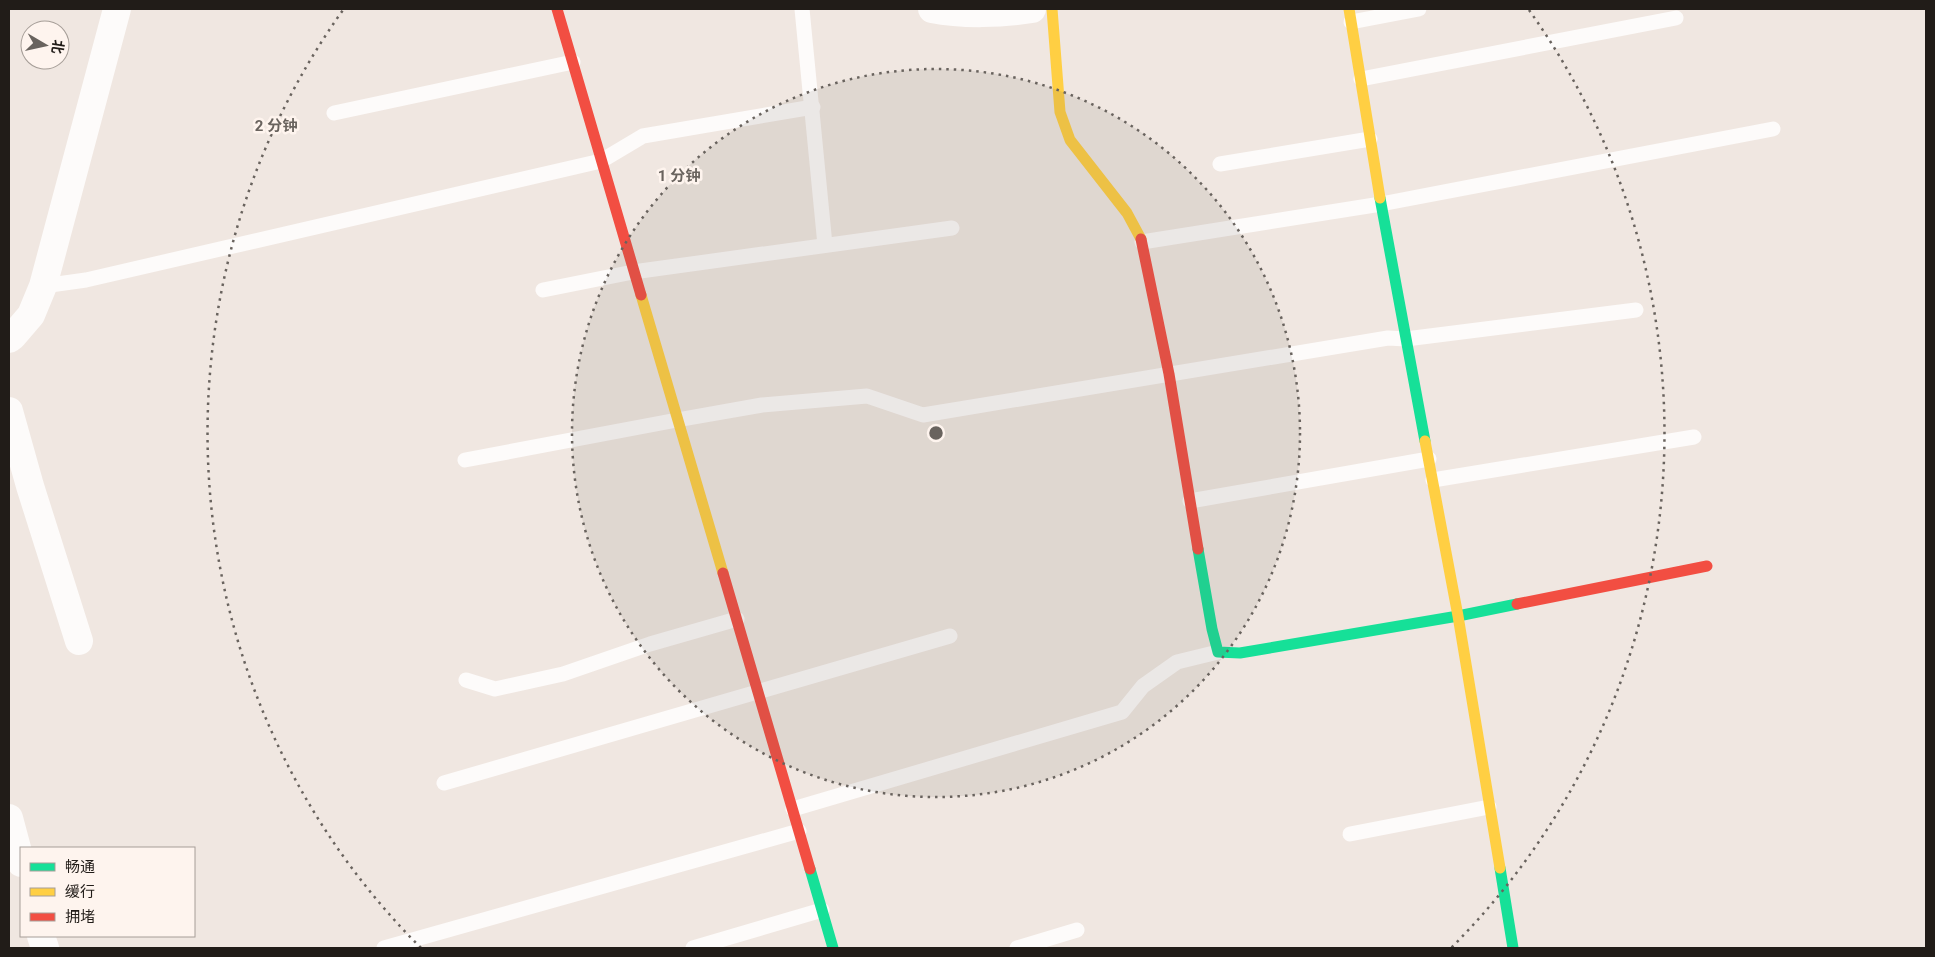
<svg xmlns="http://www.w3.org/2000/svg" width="1935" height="957" font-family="Roboto,'Noto Sans SC',sans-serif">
	<rect width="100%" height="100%" fill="#f0e7e1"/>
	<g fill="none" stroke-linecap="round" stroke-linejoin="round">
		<g stroke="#fdfbfa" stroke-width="15">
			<path d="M802 9 825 245"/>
			<path d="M1351 22 1419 9"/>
			<path d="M1361 79 1676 18"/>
			<path d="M334 113 573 62"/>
			<path d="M1220 164 1370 139"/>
			<path d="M1142 242 1381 204 1773 129"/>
			<path d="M43 286 86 280 601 161 643 136 813 107"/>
			<path d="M543 290 633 272 952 228"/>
			<path d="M465 460 677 420 762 405 867 396 923 415 1388 338 1406 339 1636 310"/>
			<path d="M1433 480 1694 437"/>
			<path d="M1190 501 1429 459"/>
			<path d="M466 680 495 689 563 674 650 644 737 619"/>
			<path d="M444 783 950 636"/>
			<path d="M793 809 1122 712 1143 686 1177 662 1218 652"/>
			<path d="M1350 834 1489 807"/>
			<path d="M384 948 799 831"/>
			<path d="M693 948 822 910"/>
			<path d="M1017 948 1077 930"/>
		</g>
		<g stroke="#fdfbfa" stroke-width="28">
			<path d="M932 9C962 15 1002 14 1032 9"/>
			<path d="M9 339 13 336 31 315 43 286 117 9"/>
			<path d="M9 411 30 486 79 641"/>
			<path d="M9 818 21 863"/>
			<path d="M41 936 45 948"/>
		</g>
		<g stroke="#16e098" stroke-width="11">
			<path d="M1380 198 1425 441"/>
			<path d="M1198 549 1212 629 1218 652 1240 653 1458 616 1517 604"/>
			<path d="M1500 868 1513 948"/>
			<path d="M810 869 833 948"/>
		</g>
		<g stroke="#ffcf43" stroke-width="11">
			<path d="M1052 9 1060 112 1070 140 1127 213 1141 239"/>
			<path d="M1349 9 1380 198"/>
			<path d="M641 295 723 573"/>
			<path d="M1425 441 1458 616 1500 868"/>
		</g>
		<g stroke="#f24e42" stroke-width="11">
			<path d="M557 9 641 295"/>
			<path d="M1141 239 1169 374 1198 549"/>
			<path d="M723 573 810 869"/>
			<path d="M1517 604 1707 566"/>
		</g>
	</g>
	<circle cx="936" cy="433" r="364" fill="#69635e" fill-opacity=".12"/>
	<g fill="none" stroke="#69635e" stroke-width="2.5" stroke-dasharray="2.5 5">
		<circle cx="936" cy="433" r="364"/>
		<path d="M421 948A728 728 0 0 1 343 10M1529 10A728 728 0 0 1 1451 948"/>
	</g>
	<circle cx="936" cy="433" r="8" fill="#69635e" stroke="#fef4ee" stroke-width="2.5"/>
	<g font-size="15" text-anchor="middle" font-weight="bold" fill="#69635e" stroke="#fef4ee" stroke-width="5" stroke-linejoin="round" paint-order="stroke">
		<text x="276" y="131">2 分钟</text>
		<text x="679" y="181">1 分钟</text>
	</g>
	<rect width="1935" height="957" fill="none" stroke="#211c18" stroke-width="20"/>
	<rect x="20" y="847" width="175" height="90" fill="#fef4ee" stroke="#a69e98"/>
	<rect x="30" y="863" width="25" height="8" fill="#16e098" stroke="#a69e98"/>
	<text x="65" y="872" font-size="15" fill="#211c18">畅通</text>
	<rect x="30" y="888" width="25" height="8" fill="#ffcf43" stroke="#a69e98"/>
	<text x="65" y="897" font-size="15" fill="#211c18">缓行</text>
	<rect x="30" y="913" width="25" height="8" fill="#f24e42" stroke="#a69e98"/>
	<text x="65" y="922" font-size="15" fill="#211c18">拥堵</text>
	<g transform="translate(45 45) rotate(99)"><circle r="24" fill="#fef4ee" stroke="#a69e98"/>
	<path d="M0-4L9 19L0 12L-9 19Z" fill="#69635e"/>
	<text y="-8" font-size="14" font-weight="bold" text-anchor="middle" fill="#211c18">北</text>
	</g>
</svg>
